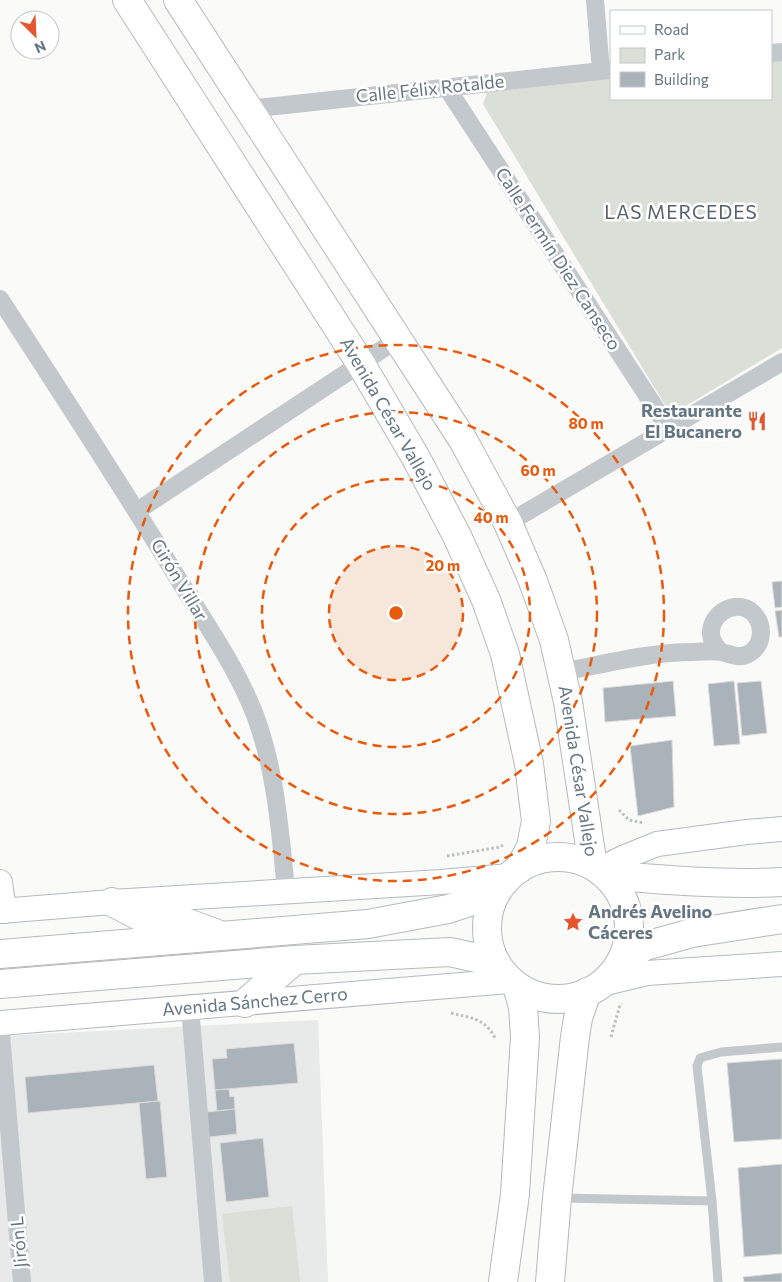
<svg xmlns="http://www.w3.org/2000/svg" width="782" height="1282" font-family="Commissioner,sans-serif">
	<rect width="100%" height="100%" fill="#fafaf8"/>
	<path fill="#e8e9e9" d="M318 1020 328 1282H0V1036Z"/>
	<g fill="#dadfd7">
		<path d="M782 60V348L671 415 483 104 487 92 611 79V99H771V61Z"/>
		<path d="M292 1206 300 1282H230L222 1214Z"/>
	</g>
	<g fill="#aab3b9" stroke="#dcdcda">
		<path d="M782 581V607L775 608 772 582Z"/>
		<path d="M782 610V637H779L775 611Z"/>
		<path d="M673 681 676 716 605 722 603 688Z"/>
		<path d="M734 681 740 744 714 746 708 684Z"/>
		<path d="M761 681 767 733 742 736 737 683Z"/>
		<path d="M672 740 674 807 638 816 630 746Z"/>
		<path d="M294 1043 298 1083 215 1090 212 1059 227 1058 226 1049Z"/>
		<path d="M782 1059V1139L734 1142 727 1063Z"/>
		<path d="M154 1065 158 1101 28 1113 25 1077Z"/>
		<path d="M229 1089 230 1097 234 1096 235 1109 217 1111 215 1090Z"/>
		<path d="M160 1101 167 1177 146 1179 139 1103Z"/>
		<path d="M235 1109 237 1134 209 1137 207 1112Z"/>
		<path d="M263 1138 269 1197 226 1202 220 1143Z"/>
		<path d="M782 1164V1254L744 1257 738 1168Z"/>
		<path d="M782 1273V1282H744L743 1277Z"/>
	</g>
	<g fill="none" stroke-linecap="round" stroke-linejoin="round">
		<defs>
			<g id="secondary">
				<path d="M599 870 625 857 657 844 747 832 782 829"/>
				<path d="M0 882 4 911"/>
				<path d="M0 911 112 902 441 882 510 876"/>
				<path d="M601 984 647 973 782 964"/>
				<path d="M0 1023 510 981"/>
			</g>
			<g id="primary">
				<path d="M127 0 361 364 416 458 457 536 486 600 505 654 529 764 536 821 531 847 519 869"/>
				<path d="M178 0 463 440 508 523 533 581 554 640 568 702 593 866"/>
				<path d="M112 902 143 918 171 917 215 933"/>
				<path d="M0 954 368 924 448 909 496 893"/>
				<path d="M0 984 295 960 450 952 495 962"/>
				<path d="M245 1003 295 960"/>
			</g>
			<g id="highway">
				<circle cx="558" cy="928" r="71"/>
				<path d="M606 875C664 880 723 885 782 882"/>
				<path d="M621 961 645 946 692 933 782 919"/>
				<path d="M503 1282 515 1194 525 1037 523 1007 517 986"/>
				<path d="M550 1282 557 1198 575 1037 578 1018 587 992"/>
			</g>
		</defs>
		<use href="#secondary" stroke="#b3babf" stroke-width="26"/>
		<use href="#primary" stroke="#b5babe" stroke-width="30"/>
		<use href="#highway" stroke="#b4b9bd" stroke-width="30"/>
		<g stroke="#bbbfc2" stroke-width="3" stroke-dasharray="2.5 2.5" stroke-linecap="butt">
			<path d="M619 810 629 820 644 823"/>
			<path d="M447 856 500 847 503 845"/>
			<path d="M451 1013C470 1018 485 1018 495 1038"/>
			<path d="M611 1037 620 1005 622 1004"/>
		</g>
		<g stroke="#c3c8cc" stroke-width="9">
			<path d="M560 1198 712 1201"/>
			<path d="M718 1282 712 1201 697 1066 700 1058 721 1052 782 1047"/>
		</g>
		<g stroke="#c3c8cc" stroke-width="18">
			<path d="M595 0 601 71"/>
			<path d="M771 53 782 52"/>
			<path d="M447 88 669 429"/>
			<path d="M248 109 611 70"/>
			<path d="M0 299C60 391 120 483 177 577 204 621 236 666 255 715 276 771 280 831 286 890"/>
			<path d="M137 511 398 339"/>
			<path d="M508 523 782 362"/>
			<path d="M561 672C605 664 649 652 694 652 702 652 712 650 721 652 732 654 738 660 750 653 764 644 764 624 753 613 736 596 705 616 712 639 713 643 718 648 720 652"/>
			<path d="M190 1007 213 1282"/>
			<path d="M0 1023 22 1282"/>
		</g>
		<use href="#secondary" stroke="#fff" stroke-width="24"/>
		<use href="#primary" stroke="#fff" stroke-width="28"/>
		<use href="#highway" stroke="#fff" stroke-width="28"/>
	</g>
	<circle cx="396" cy="613" r="67" fill="#e8590c" fill-opacity=".12"/>
	<g fill="none" stroke="#e8590c" stroke-width="2.5" stroke-dasharray="9 6">
		<circle cx="396" cy="613" r="67"/>
		<circle cx="396" cy="613" r="134"/>
		<circle cx="396" cy="613" r="201"/>
		<circle cx="396" cy="613" r="268"/>
	</g>
	<defs>
		<symbol id="restaurant-bare" viewBox="-9 -9 18 18"><path d="M-5-6h1v4h1v-4h1v4h1v-4h1v5L-1.5 .5V6h-2V.5L-5-1ZM5-6V6H3V1.5H1.5Q1.5-4 5-6Z" fill="#e4572e" stroke="#fff" stroke-width="2.5" paint-order="stroke"/></symbol>
		<symbol id="sight-bare" viewBox="-9 -9 18 18"><path d="M0-6L1.8-2.2L6-1.7L2.9 1.2L3.7 5.4L0 3.3L-3.7 5.4L-2.9 1.2L-6-1.7L-1.8-2.2Z" fill="#e4572e" stroke="#fff" stroke-width="2.5" paint-order="stroke"/></symbol>
	</defs>
	<g fill-rule="evenodd">
		<use href="#restaurant-bare" x="743" y="407" width="28" height="28"/>
		<use href="#sight-bare" x="559" y="908" width="28" height="28"/>
	</g>
	<g text-anchor="middle" stroke-width="5" stroke-linejoin="round" paint-order="stroke">
		<g font-size="18" fill="#657683" stroke="#fff">
			<text transform="translate(430 89) rotate(-6)" y="6">Calle Félix Rotalde</text>
			<text transform="translate(558 259) rotate(57)" y="6">Calle Fermín Diez Canseco</text>
			<text transform="translate(388 414) rotate(60)" y="6">Avenida César Vallejo</text>
			<text transform="translate(179 580) rotate(59)" y="6">Girón Villar</text>
			<text transform="translate(578 771) rotate(81)" y="6">Avenida César Vallejo</text>
			<text transform="translate(255 1002) rotate(-5)" y="6">Avenida Sánchez Cerro</text>
			<text transform="translate(19 1242) rotate(-95)" y="6">Jirón L</text>
		</g>
		<g font-size="18" font-weight="bold" fill="#657683" stroke="#fff" text-anchor="end">
			<text x="742" y="417">Restaurante<tspan x="742" dy="21">El Bucanero</tspan></text>
			<text x="588" y="918" text-anchor="start">Andrés Avelino<tspan x="588" dy="21">Cáceres</tspan></text>
		</g>
		<g font-size="19" letter-spacing="1" fill="#57646e" stroke="#fff">
			<text x="681" y="219">LAS MERCEDES</text>
		</g>
	</g>
	<circle cx="396" cy="613" r="8" fill="#e8590c" stroke="#fff" stroke-width="2.5"/>
	<g font-size="15" text-anchor="middle" font-weight="bold" fill="#e8590c" stroke="#fff" stroke-width="5" stroke-linejoin="round" paint-order="stroke">
		<text x="586" y="429">80 m</text>
		<text x="538" y="476">60 m</text>
		<text x="491" y="523">40 m</text>
		<text x="443" y="571">20 m</text>
	</g>
	<rect x="610" y="10" width="162" height="90" fill="#ffffff" stroke="#c1c8cd"/>
	<rect x="620" y="26" width="25" height="8" fill="#ffffff" stroke="#c1c8cd"/>
	<text x="654" y="35" font-size="15" fill="#657683">Road</text>
	<rect x="620" y="48" width="25" height="15" fill="#dadfd7" stroke="#c1c8cd"/>
	<text x="654" y="60" font-size="15" fill="#657683">Park</text>
	<rect x="620" y="72" width="25" height="15" fill="#aab3b9" stroke="#c1c8cd"/>
	<text x="654" y="85" font-size="15" fill="#657683">Building</text>
	<g transform="translate(35 35) rotate(156)"><circle r="24" fill="#ffffff" stroke="#c1c8cd"/>
	<path d="M0-4L9 19L0 12L-9 19Z" fill="#e4572e"/>
	<text y="-8" font-size="14" font-weight="bold" text-anchor="middle" fill="#657683">N</text>
	</g>
</svg>
